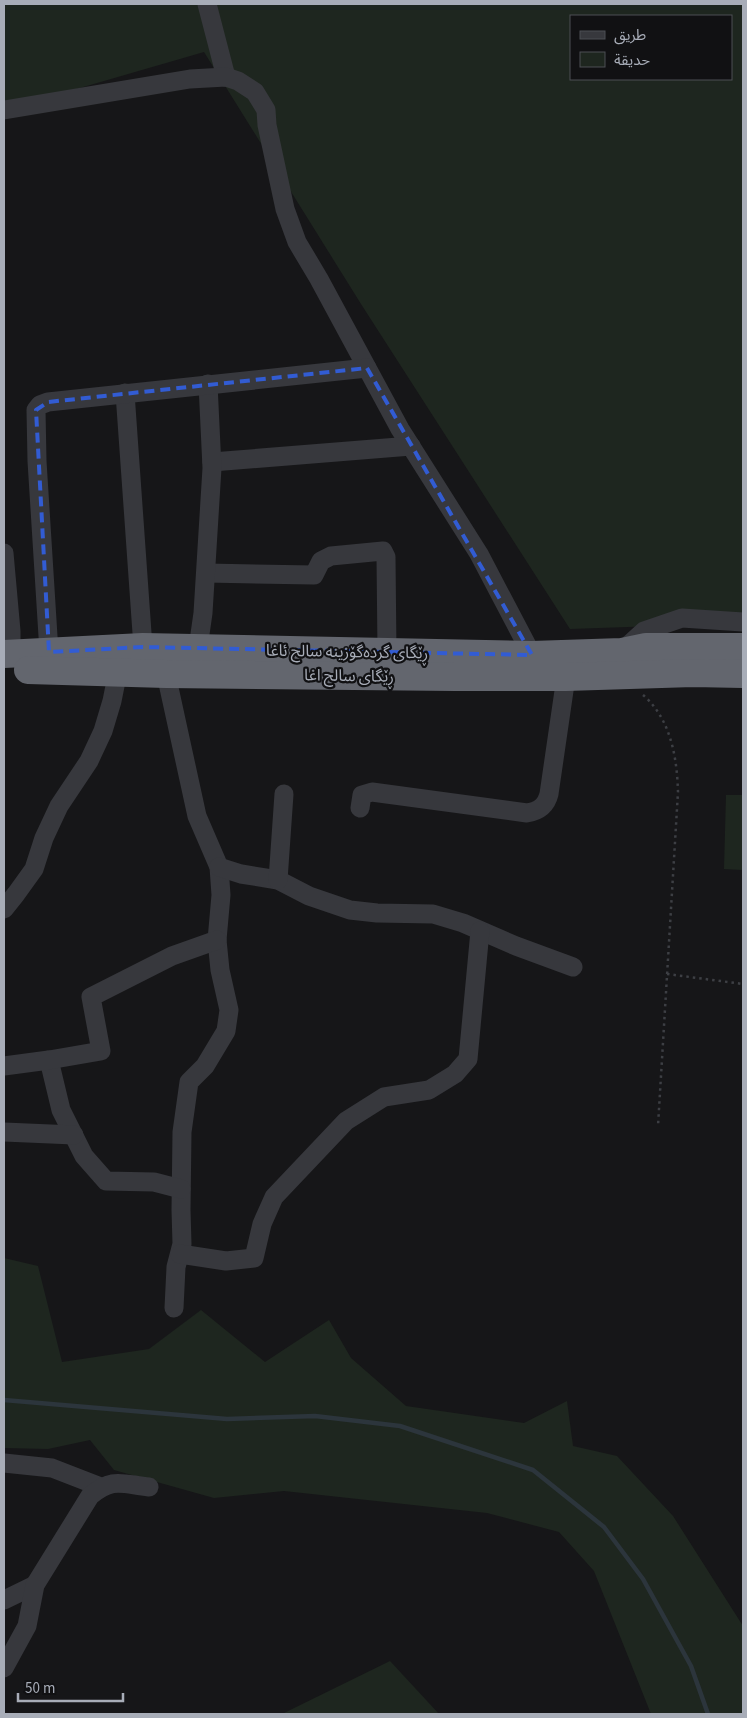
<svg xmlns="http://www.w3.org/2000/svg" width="747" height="1718" font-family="'Source Sans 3','Noto Sans Arabic',sans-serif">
	<rect width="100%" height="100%" fill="#161618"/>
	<g fill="#1e261f" fill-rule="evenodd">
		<path d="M4 4H743V623L570 629 361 304 204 52 4 110ZM571 16H731V79H571Z"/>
		<path d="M726 795H743V870L724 869Z"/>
		<path d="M4 1258 38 1266 62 1362 149 1349 201 1310 265 1362 329 1320 351 1358 406 1406 524 1423 567 1401 573 1446 617 1456 673 1516 743 1626V1714H651L594 1571 559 1532 487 1513 284 1491 214 1498 114 1470 90 1440 48 1449 4 1448Z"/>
		<path d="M390 1661 439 1714H282Z"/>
	</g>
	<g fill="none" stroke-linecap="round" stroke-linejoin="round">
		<path stroke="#2c353c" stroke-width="4.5" d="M4 1400 227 1419 315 1416 400 1426 533 1470 604 1527 643 1579 691 1666 708 1714"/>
		<g stroke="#3d3f44" stroke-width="2.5" stroke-dasharray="2.5 4" stroke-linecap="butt">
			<path d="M643 695C671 719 677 758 678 792L658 1126"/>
			<path d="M667 974 743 984"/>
		</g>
		<g stroke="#37383d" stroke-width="19">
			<path d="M207 4 226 77"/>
			<path d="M4 110 190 79 226 77 238 81 255 92 266 110 267 125 285 209 297 242 319 279 400 429 479 554 532 655"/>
			<path d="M125 393 143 647"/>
			<path d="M212 462 411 446"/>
			<path d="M4 553 11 631V654"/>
			<path d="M206 573 314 575 321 561 331 556 383 551 386 557 387 652"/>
			<path d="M198 648 203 613 212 468 208 384"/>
			<path d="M622 651 644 631 682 618 743 622"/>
			<path d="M49 652 37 461 36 410 40 405 48 402 367 368"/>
			<path d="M166 674 197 816 219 867 221 895 217 940 220 970 229 1010 226 1031 205 1066 189 1082 182 1132 181 1210 182 1244 176 1267 174 1308"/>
			<path d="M360 808 362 795 372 792 527 813C539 811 546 806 549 794L566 677"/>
			<path d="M219 867 241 874 278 880 309 896 350 910 377 913 433 914 463 923 516 946 573 967"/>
			<path d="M278 880 284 794"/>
			<path d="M4 909 16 894 34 869 44 838 59 806 89 761 103 731 112 701 118 671"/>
			<path d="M49 1060 61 1110 84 1156 106 1181 154 1182 181 1189"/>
			<path d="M4 1066 49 1060 101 1051 91 997 172 956 217 940"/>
			<path d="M4 1132 74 1135"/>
			<path d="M180 1254 226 1261 254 1258 262 1224 274 1197 346 1121 384 1097 429 1090 455 1074 468 1059 480 931"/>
			<path d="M4 1463 52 1468 101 1487"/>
			<path d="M4 1600 35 1585"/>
			<path d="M4 1668 27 1626 35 1585 90 1496C113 1477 121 1484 149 1487"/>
		</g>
		<g stroke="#63666e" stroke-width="28">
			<path d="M4 654 143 647 532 655 622 652 646 647H743"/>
			<path d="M28 670 166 674 454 677H566L693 673 743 674"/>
		</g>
	</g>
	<path fill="none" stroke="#325cd3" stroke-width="4" stroke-dasharray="10 6" stroke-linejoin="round" d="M367 368 532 655 143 647 49 652 36 410 48 402Z"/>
	<g text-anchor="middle" stroke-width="4.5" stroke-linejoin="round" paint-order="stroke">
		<g font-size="16" fill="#a8adb8" stroke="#111113">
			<text transform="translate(347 651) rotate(1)" y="6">ڕێگای گردەگۆزینە سالح ئاغا</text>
			<text transform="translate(349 675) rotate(1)" y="6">ڕێگای سالح اغا</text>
		</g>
	</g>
	<rect width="747" height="1718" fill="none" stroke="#a8adb8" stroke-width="10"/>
	<rect x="570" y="15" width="162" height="65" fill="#111113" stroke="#4d4f55"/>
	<rect x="580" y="31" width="25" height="8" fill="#37383d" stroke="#4d4f55"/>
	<text x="614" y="40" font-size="15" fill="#a8adb8">طريق</text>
	<rect x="580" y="52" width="25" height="15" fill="#1e261f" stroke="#4d4f55"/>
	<text x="614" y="65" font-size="15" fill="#a8adb8">حديقة</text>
	<path d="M18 1693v8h105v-8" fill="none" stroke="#a8adb8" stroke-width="2.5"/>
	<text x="25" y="1693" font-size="15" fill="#a8adb8" stroke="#111113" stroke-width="4" paint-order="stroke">50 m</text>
</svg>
